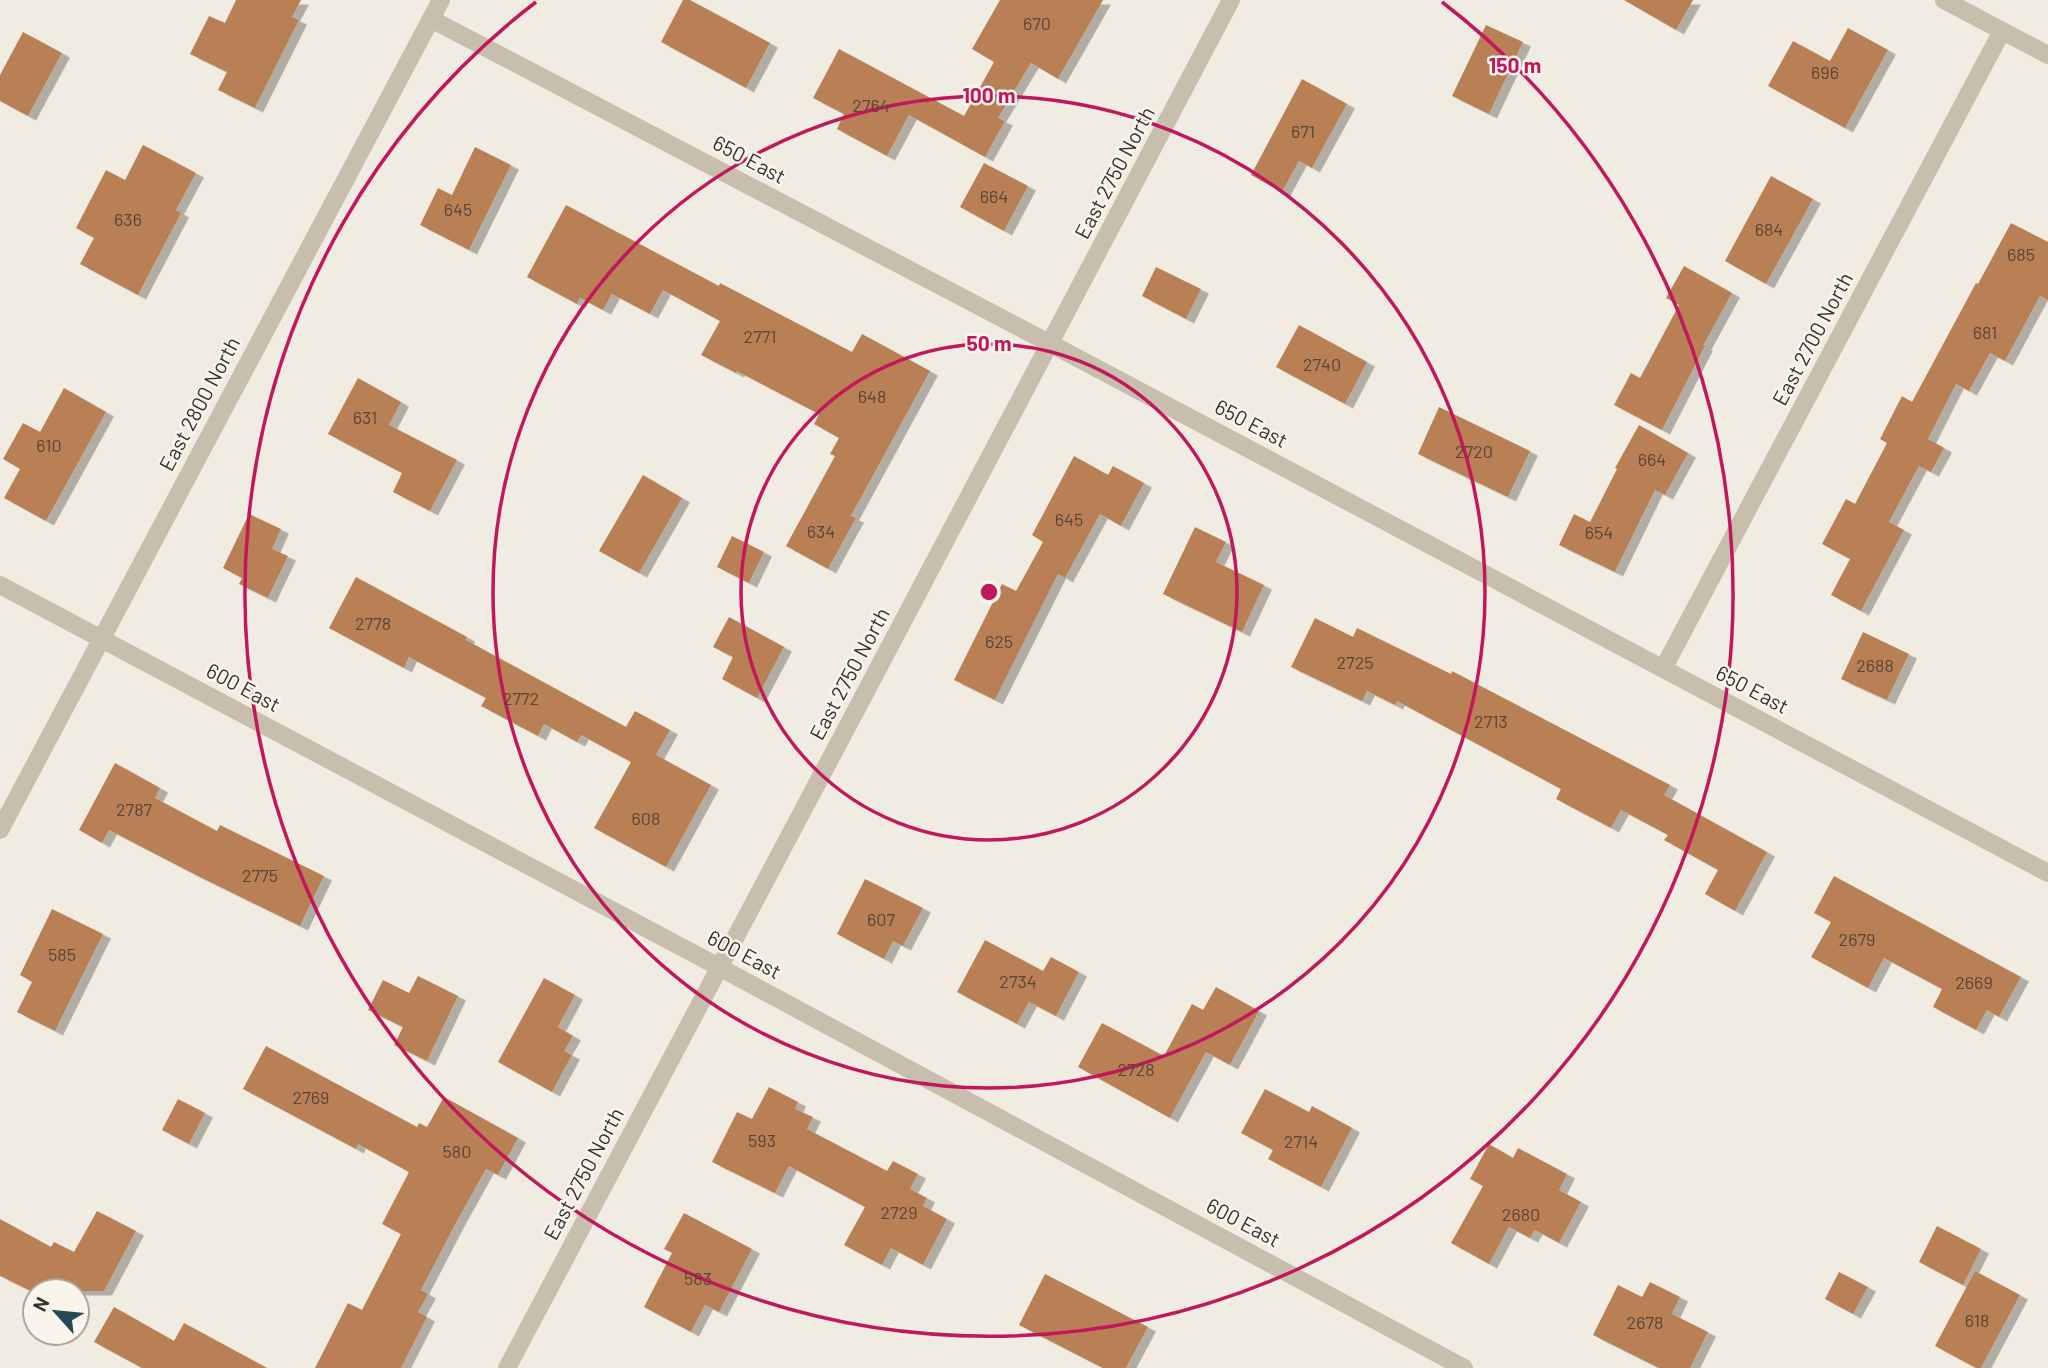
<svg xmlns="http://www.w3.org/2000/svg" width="2048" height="1368" font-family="Barlow,sans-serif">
	<defs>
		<filter id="shadow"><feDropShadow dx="8" dy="4.5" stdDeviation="0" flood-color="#0004"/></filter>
	</defs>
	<rect width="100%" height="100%" fill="#f1ece1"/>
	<g fill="#b98057" filter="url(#shadow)">
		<path d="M236 0H301L292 17 299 20 255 108 218 90 227 72 190 54 209 16 225 23Z"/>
		<path d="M683 0H690L770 43 746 88 661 42Z"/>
		<path d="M1000 0H1103L1058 79 1031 63 998 118 1005 121 985 157 909 115 887 156 837 129 844 114 813 98 839 49 964 116 994 62 972 49Z"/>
		<path d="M1624 0H1693L1676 30Z"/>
		<path d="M1486 25 1523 42 1489 114 1452 96Z"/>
		<path d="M1848 28 1888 50 1845 128 1768 86 1793 41 1830 61Z"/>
		<path d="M23 32 62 53 28 116 0 101V75Z"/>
		<path d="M1302 79 1347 104 1312 168 1299 161 1282 192 1251 175Z"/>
		<path d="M143 145 196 173 176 210 181 213 138 295 80 264 94 238 76 228 106 170 125 180Z"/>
		<path d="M475 147 511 165 469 250 420 225 438 188 452 195Z"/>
		<path d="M984 163 1028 186 1004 231 960 207Z"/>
		<path d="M1771 176 1813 199 1766 284 1725 261Z"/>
		<path d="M566 205 719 286 720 283 852 352 862 334 930 371 851 516 856 518 828 569 786 546 835 456 830 454 839 438 814 424 819 414 737 371 736 373 701 355 720 321 663 290 650 314 612 294 603 310 580 298 577 304 527 277Z"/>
		<path d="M2011 223 2048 242V300L2040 296 2005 361 1990 353 1969 391 1956 384 1928 439 1944 448 1931 472 1919 466 1889 522 1904 530 1861 611 1831 595 1850 559 1822 544 1846 499 1855 504 1887 443 1880 439 1902 396 1912 402 1976 283 1978 284Z"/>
		<path d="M1684 266 1732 293 1703 346H1705L1662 430 1614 405 1631 373 1640 378 1679 305 1666 298Z"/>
		<path d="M1156 267 1201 289 1186 319 1142 296Z"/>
		<path d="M1299 325 1367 362 1345 404 1276 367Z"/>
		<path d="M358 378 401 402 389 425 457 460 430 511 393 492 402 473 328 434Z"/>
		<path d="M64 388 106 412 46 521 4 498 20 469 3 459 23 423 40 432Z"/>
		<path d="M1439 407 1530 451 1508 497 1418 454Z"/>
		<path d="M1639 425 1688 453 1665 495 1655 490 1615 572 1559 545 1574 514 1590 522 1617 469 1615 468Z"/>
		<path d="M1074 456 1108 475 1113 466 1144 483 1121 526 1100 514 1065 578 1058 574 995 700 954 680 1002 584 1016 591 1043 542 1032 535Z"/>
		<path d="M643 475 682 498 639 573 599 551Z"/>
		<path d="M249 514 281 529 272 549 288 556 268 598 239 584 242 578 223 568Z"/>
		<path d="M1195 527 1226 542 1216 562 1264 585 1242 632 1163 594Z"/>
		<path d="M732 536 764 552 749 583 717 567Z"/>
		<path d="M356 577 467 637 466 640 626 727 635 711 670 730 656 755 711 785 666 867 594 828 631 762 581 735 577 742 544 724 538 736 481 706 486 698 409 657 404 668 329 628Z"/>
		<path d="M729 617 784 647 757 698 722 679 733 657 713 647Z"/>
		<path d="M1315 618 1353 637 1357 628 1451 674 1452 671 1670 785 1664 795 1767 852 1735 911 1705 894 1718 870 1664 840 1668 835 1621 810 1611 828 1556 799 1561 789 1397 701 1395 705 1367 691 1362 701 1291 667Z"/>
		<path d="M1863 632 1909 654 1887 700 1841 679Z"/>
		<path d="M115 763 160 788 155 798 217 831 220 825 324 876 300 926 196 875 109 830 102 843 79 830Z"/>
		<path d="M1834 876 2021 977 1999 1017 1987 1010 1976 1030 1933 1007 1942 989 1884 958 1868 988 1811 957 1831 922 1814 913Z"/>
		<path d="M865 879 923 908 903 946 893 941 884 959 837 934Z"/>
		<path d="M52 909 103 934 55 1031 17 1012 32 982 20 975Z"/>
		<path d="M985 940 1043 971 1051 957 1079 972 1056 1016 1029 1002 1017 1024 957 992Z"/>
		<path d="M418 976 458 996 427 1061 394 1045 403 1027 368 1010 383 980 409 993Z"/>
		<path d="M544 978 575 995 558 1027 573 1036 564 1051 572 1055 552 1092 498 1062Z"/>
		<path d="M1216 987 1259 1011 1230 1065 1206 1052 1170 1118 1078 1067 1102 1023 1164 1056 1192 1004 1203 1010Z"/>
		<path d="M266 1046 417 1127 419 1123 427 1127 444 1097 518 1138 498 1175 486 1169 457 1221 421 1290 428 1294 418 1312 427 1317 401 1368H315L348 1303 362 1310 401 1234 382 1224 409 1172 358 1144 356 1149 243 1089Z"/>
		<path d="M769 1087 798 1102 795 1109 813 1117 807 1129 887 1171 893 1161 918 1174 910 1189 927 1198 923 1206 947 1219 923 1265 891 1248 882 1265 844 1245 865 1207 789 1166 775 1193 712 1162 737 1112 752 1119Z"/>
		<path d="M1265 1089 1309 1112 1312 1106 1352 1128 1321 1187 1268 1159 1273 1150 1241 1133Z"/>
		<path d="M178 1099 205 1113 189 1144 162 1130Z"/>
		<path d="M1489 1144 1513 1158 1518 1148 1567 1174 1559 1190 1581 1202 1559 1243 1535 1230 1530 1238 1509 1227 1489 1264 1451 1243 1483 1186 1470 1179Z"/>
		<path d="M97 1211 136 1231 104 1291H31L0 1276V1219L51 1247 54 1242 74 1252Z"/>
		<path d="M684 1213 752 1249 719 1312 705 1305 691 1332 644 1307 672 1253 664 1249Z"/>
		<path d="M1937 1226 1981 1249 1963 1285 1919 1262Z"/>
		<path d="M1975 1271 2020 1295 1981 1368H1976L1935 1346Z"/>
		<path d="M1839 1272 1868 1287 1853 1314 1825 1299Z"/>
		<path d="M1045 1274 1148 1327 1126 1368H1103L1019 1325Z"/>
		<path d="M1650 1282 1680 1297 1672 1314 1708 1332 1690 1368H1659L1593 1335 1618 1285 1642 1297Z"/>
		<path d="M114 1307 174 1341 184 1323 267 1368H142L94 1342Z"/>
	</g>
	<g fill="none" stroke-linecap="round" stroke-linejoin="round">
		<g stroke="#c8beae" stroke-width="18">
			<path d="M1944 0 2048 55"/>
			<path d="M431 19 1051 344 2048 873"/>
			<path d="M0 585 719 967 1464 1368"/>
			<path d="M1663 669 2002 31"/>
			<path d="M0 830 441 0"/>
			<path d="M507 1368C748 912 992 457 1231 0"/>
		</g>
	</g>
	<g fill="none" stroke="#c2185b" stroke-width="3.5">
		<circle cx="989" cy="592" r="248"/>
		<circle cx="989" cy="592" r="496"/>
		<path d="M1442 2A744 744 0 1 1 536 2"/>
	</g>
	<g text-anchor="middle" stroke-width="5" stroke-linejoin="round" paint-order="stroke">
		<g font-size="18" fill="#584536">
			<text x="1037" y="30">670</text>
			<text x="1825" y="79">696</text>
			<text x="871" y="112">2764</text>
			<text x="1303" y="138">671</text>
			<text x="994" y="203">664</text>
			<text x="458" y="216">645</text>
			<text x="128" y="226">636</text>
			<text x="1769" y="236">684</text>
			<text x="2021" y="261">685</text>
			<text x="1985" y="339">681</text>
			<text x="760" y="343">2771</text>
			<text x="1322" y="371">2740</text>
			<text x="872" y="403">648</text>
			<text x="365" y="424">631</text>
			<text x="49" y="452">610</text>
			<text x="1474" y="458">2720</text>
			<text x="1652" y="466">664</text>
			<text x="1069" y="526">645</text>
			<text x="821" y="538">634</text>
			<text x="1599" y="539">654</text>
			<text x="373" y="630">2778</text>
			<text x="999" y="648">625</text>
			<text x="1355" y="669">2725</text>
			<text x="1875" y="672">2688</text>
			<text x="521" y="705">2772</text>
			<text x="1491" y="728">2713</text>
			<text x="134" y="816">2787</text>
			<text x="646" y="825">608</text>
			<text x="260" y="882">2775</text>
			<text x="881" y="926">607</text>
			<text x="1857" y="946">2679</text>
			<text x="62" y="961">585</text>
			<text x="1018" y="988">2734</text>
			<text x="1974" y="989">2669</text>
			<text x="1136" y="1076">2728</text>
			<text x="311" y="1104">2769</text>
			<text x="762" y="1147">593</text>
			<text x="1301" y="1148">2714</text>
			<text x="457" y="1158">580</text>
			<text x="899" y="1219">2729</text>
			<text x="1521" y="1221">2680</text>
			<text x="698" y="1285">583</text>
			<text x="1977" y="1327">618</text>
			<text x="1645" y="1329">2678</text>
		</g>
		<g font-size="21" fill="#37312b" stroke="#f9f5ed">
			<text transform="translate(749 160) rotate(28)" y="7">650 East</text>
			<text transform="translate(1115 173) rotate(-62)" y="7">East 2750 North</text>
			<text transform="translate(1813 339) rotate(-62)" y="7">East 2700 North</text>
			<text transform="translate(200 404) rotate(-62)" y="7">East 2800 North</text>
			<text transform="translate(1251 424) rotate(28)" y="7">650 East</text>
			<text transform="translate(850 674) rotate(-62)" y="7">East 2750 North</text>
			<text transform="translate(243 688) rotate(28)" y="7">600 East</text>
			<text transform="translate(1752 690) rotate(28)" y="7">650 East</text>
			<text transform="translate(744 955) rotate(28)" y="7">600 East</text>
			<text transform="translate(584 1174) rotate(-62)" y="7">East 2750 North</text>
			<text transform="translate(1243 1223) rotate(28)" y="7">600 East</text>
		</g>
	</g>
	<circle cx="989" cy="592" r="10" fill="#c2185b" stroke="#f9f5ed" stroke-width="3.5"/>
	<g font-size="21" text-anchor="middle" font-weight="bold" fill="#c2185b" stroke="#f9f5ed" stroke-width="5" stroke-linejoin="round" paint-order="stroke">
		<text x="1515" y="73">150 m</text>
		<text x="989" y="103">100 m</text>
		<text x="989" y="351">50 m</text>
	</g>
	<g transform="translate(56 1312) rotate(297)"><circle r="33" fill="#f9f5ed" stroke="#aba79f" stroke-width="2"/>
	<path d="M0-5L12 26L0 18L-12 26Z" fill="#254954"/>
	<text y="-10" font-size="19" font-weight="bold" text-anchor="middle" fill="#37312b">N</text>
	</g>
</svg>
